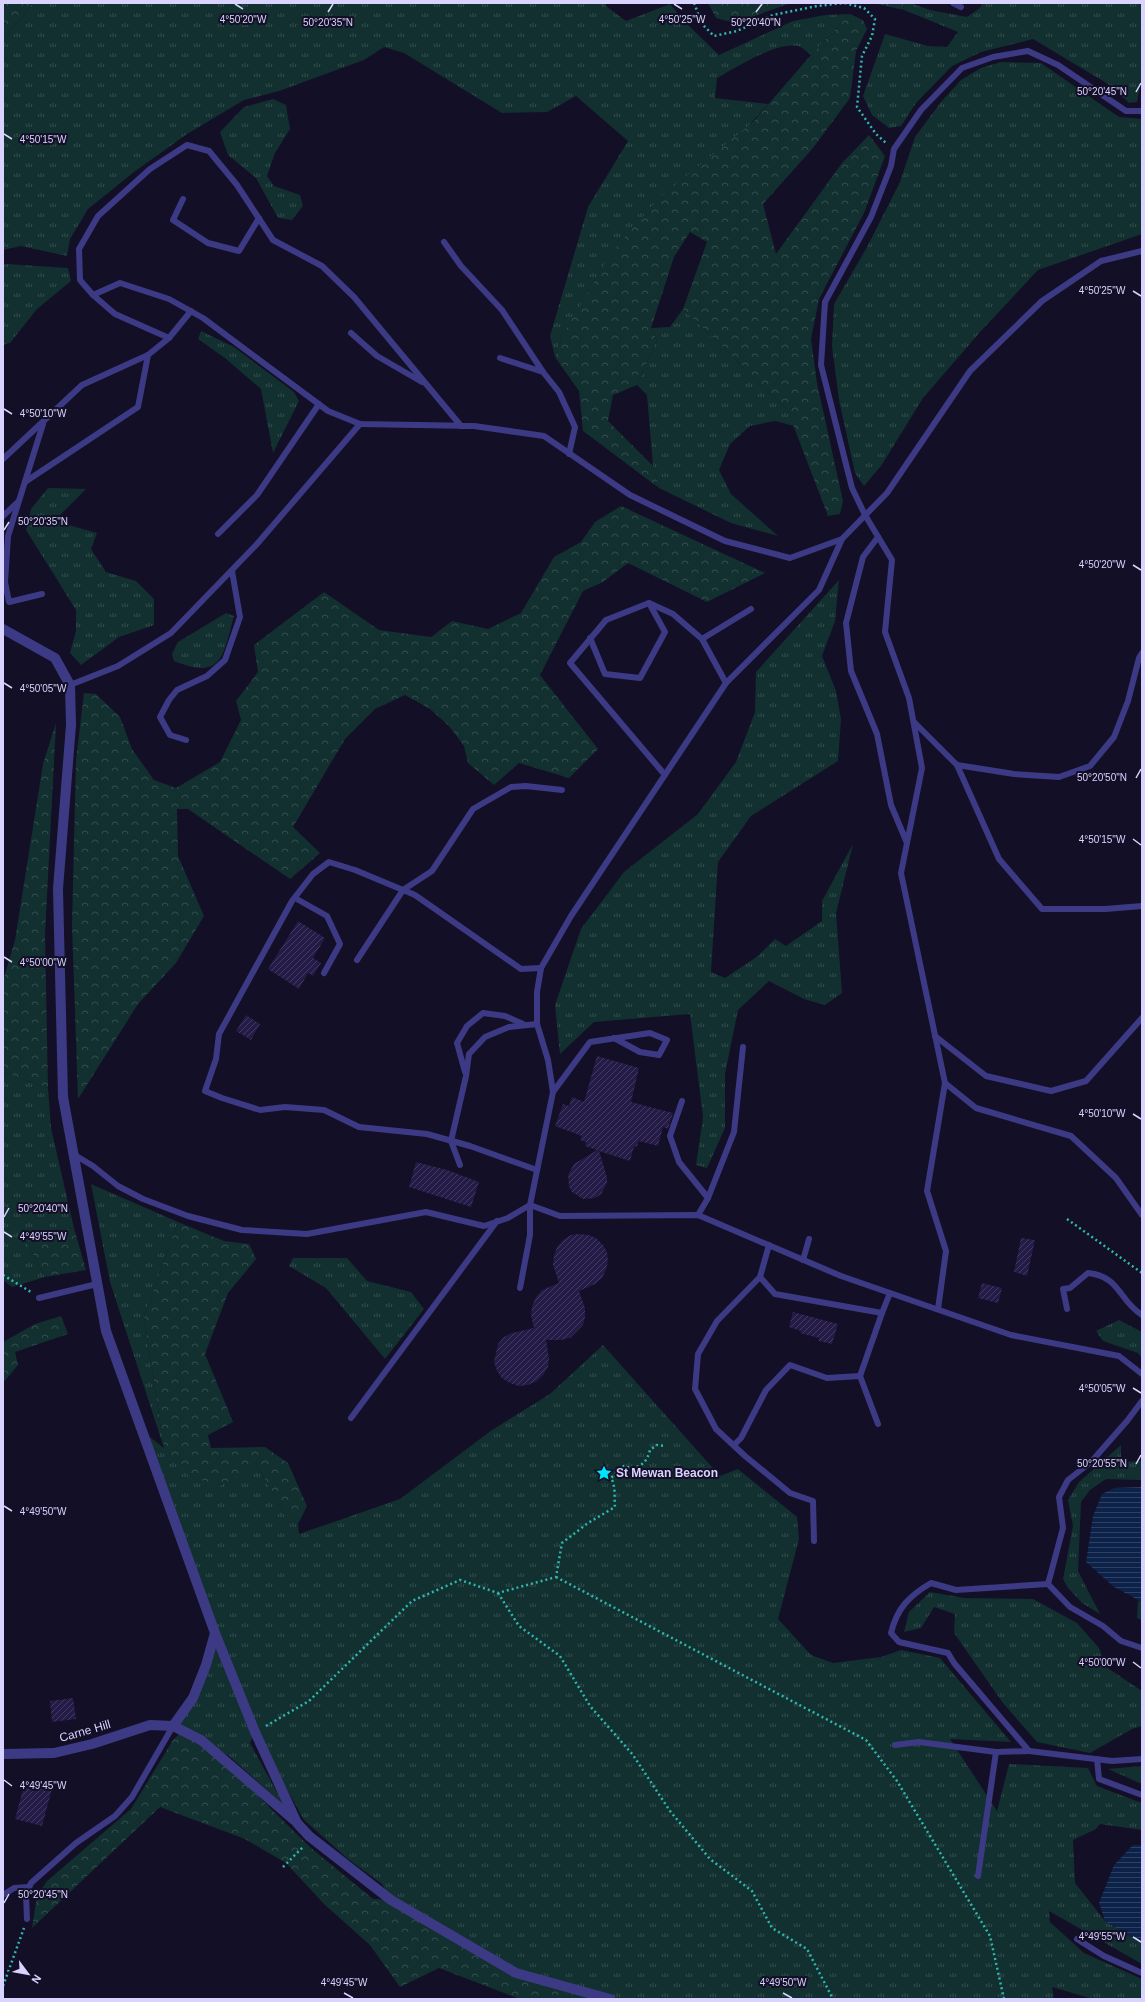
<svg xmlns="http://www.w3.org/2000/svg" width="1145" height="2002" font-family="Arial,sans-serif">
	<defs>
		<pattern id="grass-tufts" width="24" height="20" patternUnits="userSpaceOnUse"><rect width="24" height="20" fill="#12302f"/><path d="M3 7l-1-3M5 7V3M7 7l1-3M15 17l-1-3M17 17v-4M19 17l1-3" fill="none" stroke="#344d4e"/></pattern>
		<pattern id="forest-crowns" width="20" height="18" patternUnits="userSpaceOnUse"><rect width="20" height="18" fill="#12302f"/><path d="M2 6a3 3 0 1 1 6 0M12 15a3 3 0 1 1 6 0" fill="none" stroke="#344d4e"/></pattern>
		<pattern id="water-rules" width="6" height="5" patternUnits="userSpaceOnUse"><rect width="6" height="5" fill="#0c2248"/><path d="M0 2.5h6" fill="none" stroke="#2f4163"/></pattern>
		<pattern id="building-hatch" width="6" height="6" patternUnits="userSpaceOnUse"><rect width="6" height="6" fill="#241b47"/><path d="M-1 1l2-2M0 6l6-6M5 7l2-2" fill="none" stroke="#433b63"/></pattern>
	</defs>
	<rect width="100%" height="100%" fill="#130f26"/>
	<g fill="url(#grass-tufts)">
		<path d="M33 3H605L606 6 626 21 670 4 685 22 719 55 793 21 825 15 850 14 811 55C807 52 802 47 798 46 777 41 735 68 717 78L715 98 768 104 562 336 555 357 550 336 588 207 628 141 576 96 547 112 502 113 404 53 384 47 364 60 279 91 244 100 187 134 134 172 88 209 70 239 67 256 21 246 3 250V40Z"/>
		<path d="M903 3H910L930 10 967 17 980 8 982 3H1142V74L1137 102 1129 103 1113 87 1033 39 981 52 952 66 916 103 901 126 889 128 872 115 863 96 885 34 928 46 947 47 958 32 904 10Z"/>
		<path d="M1001 62 1041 63 1119 117 1142 119V234L1038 270 981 331 923 398 881 466 864 486 855 473 839 400 832 346 834 304 866 249 900 182 915 137 941 102 961 80 981 68Z"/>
		<path d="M273 99 286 105 290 129 275 153 267 176 274 186 300 195 303 206 292 220 278 218 256 178 228 155 220 132 244 107Z"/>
		<path d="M6 264 68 268 71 281 37 309 10 343 3 345V265Z"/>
		<path d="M683 309 787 409 794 426 775 421 750 426 730 444 719 470 731 494 778 536 731 523 659 488 653 466 647 395 637 385 657 340 651 328 670 327Z"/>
		<path d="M201 331 234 347 294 392 299 401 273 453 261 389 225 358 198 339Z"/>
		<path d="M48 488 86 489 59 516 65 524 97 533 91 549 106 572 136 581 154 599V625L119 637 81 665 70 653 76 631V610L26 530 31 509Z"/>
		<path d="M839 580 835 621 822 656 836 691 841 719 838 761 751 816 718 862 711 972 725 978 758 956 775 939 786 946 822 921V901L853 844 836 913 842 993 825 1005 804 999 769 981 738 1010 725 1074V1128L707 1168 696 1165 703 1117 690 1014 594 1022 560 1054 555 1005 581 929 624 872 698 814 736 762 755 712 756 672Z"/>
		<path d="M226 613 234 616C223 655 223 681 174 661L172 654 178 642Z"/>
		<path d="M3 1072 48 1088 51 1128 74 1228 23 1235 45 1277 12 1287 3 1280Z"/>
		<path d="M91 1184 178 1222 144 1317 164 1448 256 1463 285 1514 298 1524 299 1534 400 1499 492 1430 550 1394 603 1345 720 1476 738 1469 797 1517 799 1539 778 1619 811 1655 833 1663 881 1657 901 1650 940 1658 1011 1742 950 1739 997 1811 1009 1764 1088 1768 1097 1786 1142 1803V1830L1100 1824 1096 1829 1073 1840 1075 1883 1105 1921 1142 1944V1964L1049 1911 1050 1922 1084 1953 1142 1979V1999H1093L1052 1987 1054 1999H610L516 1973 391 1900 382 1884 348 1859 304 1820 255 1732 250 1743 284 1805 229 1756 173 1726 193 1698 215 1633 142 1431 164 1448 110 1282Z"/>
		<path d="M293 1258H347L367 1281 411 1292 424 1309 385 1359 326 1288 289 1266Z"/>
		<path d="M1119 1320 1142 1332V1358L1138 1353 1103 1341 1096 1331Z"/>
		<path d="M1121 1445V1462L1142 1461V1480L1106 1479 1090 1490 1081 1502 1078 1571 1100 1614 1082 1603 1068 1588 1063 1579 1073 1526 1068 1500 1079 1482Z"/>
		<path d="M930 1592 964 1598 1033 1599 1077 1623 1099 1648 1106 1667 1142 1691V1726L1132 1729 1090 1753 1037 1742 1003 1703 954 1633 955 1614 934 1607 921 1628 904 1632 909 1612Z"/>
		<path d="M1138 1601 1142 1602V1620L1137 1618Z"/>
		<path d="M1142 1766V1784L1108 1769Z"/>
	</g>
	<g fill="url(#forest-crowns)">
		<path d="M3 3H33L3 40Z"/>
		<path d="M708 3H791L735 23 716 18Z"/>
		<path d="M873 3H903L904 10Z"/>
		<path d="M850 14 863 20 867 29 856 51 850 98 813 148 763 204 776 254 842 163 869 135 885 156 864 213 819 299 811 339 817 383 843 501 840 514 828 516 787 409 683 309 707 242 690 232 674 257 651 328 657 340 637 385 613 395 608 421 653 466 659 488 583 431 579 391 555 357 562 336 612 252 659 198 753 122 811 55Z"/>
		<path d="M621 506 765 573 707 602 628 563 603 582 583 591 540 675 598 749 569 778 519 763 494 785 468 763 464 746 449 726 430 709 405 695 375 709 345 739 293 827 320 853 290 879 188 809H177L178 856 204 916 176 963 138 1004 78 1099 72 925 76 760 84 693 96 694 120 717 132 749 154 780 176 788 220 762 241 720 236 701 258 672 254 645 324 592 379 630 431 637 452 621 488 629 521 613 554 557 581 542 595 522Z"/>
		<path d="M56 723 45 934 48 1088 3 1072V981L15 940 43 764Z"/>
		<path d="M178 1222 224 1241 249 1244 256 1259 228 1293 205 1354 233 1422 208 1435 211 1448 265 1447 288 1463 307 1506 298 1524 285 1514 256 1463 219 1487 188 1475 164 1448 144 1317Z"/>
		<path d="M74 1228 86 1270 45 1277 23 1235Z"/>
		<path d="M61 1316 68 1334 15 1352 18 1365 3 1383V1342L35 1324Z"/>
		<path d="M182 1731 201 1740 311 1848 373 1899 391 1900 516 1973 610 1999H520L439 1968 400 1987 370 1945 325 1905 286 1863 245 1839 160 1807 32 1928 37 1896 47 1881 131 1809 173 1740Z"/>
	</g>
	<g fill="url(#water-rules)">
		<path d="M1142 1487V1602L1114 1587 1086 1562 1093 1516 1102 1494 1114 1488Z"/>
		<path d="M1133 1845H1142V1944L1105 1921 1099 1903 1114 1865Z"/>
	</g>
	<g fill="url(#building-hatch)">
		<path d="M298 921 325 938 313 958 321 963 313 976 308 973 299 989 268 969Z"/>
		<path d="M246 1015 260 1024 251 1040 236 1031Z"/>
		<path d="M597 1056 639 1068 631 1102 673 1113 668 1129 663 1127 658 1146 639 1141 637 1146 634 1147 630 1161 599 1151 607 1177V1183L601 1194 595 1198 583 1199 572 1192 569 1187 568 1175 574 1164 597 1150 585 1146 586 1142 580 1140 582 1136 555 1126 563 1104 569 1106 572 1097 584 1102Z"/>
		<path d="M416 1162 447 1170 479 1182 471 1207 409 1187Z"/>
		<path d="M579 1234 588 1235 596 1238 603 1245 607 1252 608 1261 606 1270 602 1278 595 1284 579 1291 585 1308V1317L583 1325 570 1338 561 1340H546L549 1358 548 1367 543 1375 537 1381 528 1385 519 1386 510 1383 502 1378 497 1371 494 1362 498 1344 504 1337 512 1333 534 1328 531 1315 532 1306 536 1297 542 1290 559 1283 553 1265 554 1256 557 1247 563 1240 571 1235Z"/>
		<path d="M1021 1238 1035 1240 1027 1276 1014 1272Z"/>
		<path d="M982 1283 1002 1288 998 1303 978 1298Z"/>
		<path d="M793 1312 838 1324 832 1344 818 1341 819 1338 800 1333 801 1331 789 1327Z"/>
		<path d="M73 1698 76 1719 52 1722 50 1701Z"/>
		<path d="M25 1782 52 1789 42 1826 15 1819Z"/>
	</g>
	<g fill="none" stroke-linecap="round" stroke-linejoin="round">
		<g stroke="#2fb8b0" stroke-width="2.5" stroke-dasharray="2 3" stroke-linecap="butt">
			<path d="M694 3 702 24 714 36 737 31 773 15 817 6 844 3 864 8 875 19 872 36 862 56 857 107 876 134 886 143"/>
			<path d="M1067 1219 1142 1273"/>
			<path d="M3 1275 31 1292"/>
			<path d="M556 1577 866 1740 897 1781 990 1936 1004 1999"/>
			<path d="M498 1593 519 1626 560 1656 590 1706 633 1755 670 1811 710 1859 752 1891 772 1928 807 1949 833 1999"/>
			<path d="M266 1726 309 1701 412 1601 460 1580 498 1593 556 1577 562 1543 588 1523 615 1507C614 1497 616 1486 611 1478L624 1466C638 1471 647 1463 650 1450L657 1445 665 1446"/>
			<path d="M283 1867 303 1847"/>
			<path d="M3 1986 24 1928"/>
		</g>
		<g stroke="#3d3a85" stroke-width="6">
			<path d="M953 3 961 7"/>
			<path d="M1142 111H1126L1058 65 1028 51 993 57 962 68 921 110 894 149 891 166 871 217 825 302 821 365 852 488 865 515 892 560 885 632 909 698 922 768 901 873 945 1083 976 1108 1071 1136 1116 1178 1142 1215"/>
			<path d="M183 199 173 220 208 243 239 251 259 218"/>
			<path d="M444 242 461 266 502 310 543 372 559 392 575 427 569 454"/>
			<path d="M93 295 115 314 169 338 191 311"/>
			<path d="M351 333 377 356 422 382"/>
			<path d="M500 358 543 372"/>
			<path d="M461 426 354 297 322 266 273 240 237 185 209 151 187 145 150 169 98 216 79 249 80 280 93 295 120 283 169 299 203 318 328 411 360 424 474 426 544 436 630 495 725 541 790 558 842 539 887 493 970 371 1042 301 1101 261 1142 251"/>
			<path d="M3 459 82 385 148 355 169 338"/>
			<path d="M25 482 138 407 148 355"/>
			<path d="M3 516 18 502"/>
			<path d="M218 534 257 495 319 404"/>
			<path d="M878 537 863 557 846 623 851 671 877 734 891 805 907 843"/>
			<path d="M3 580 5 582 8 536 43 424"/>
			<path d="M5 582 9 602 42 594"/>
			<path d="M590 638 605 674 640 678 665 632 649 603"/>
			<path d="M702 639 726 683"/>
			<path d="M70 685 118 666 171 633 257 544 360 424"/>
			<path d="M914 722 957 765 999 859 1042 909H1105L1142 906"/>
			<path d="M186 740 170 735 160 717 169 700 177 690 207 676 225 660 240 617 232 571"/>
			<path d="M957 765 1014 774 1059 777 1090 766 1114 737 1128 701 1139 658 1142 653"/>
			<path d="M665 775 570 663 606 620 649 603 673 614 702 639 751 609"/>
			<path d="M295 898 327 916 340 944 324 973"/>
			<path d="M357 960 403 890 432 871 473 809 511 787 526 786 562 790"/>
			<path d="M935 1036 986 1076 1051 1091 1086 1081 1142 1018"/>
			<path d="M465 1072 457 1043 467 1026 483 1013 505 1016 523 1024"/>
			<path d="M553 1092 590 1042 650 1033 667 1040 659 1055 640 1052 614 1038"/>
			<path d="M682 1101 670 1136 679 1162 708 1198 698 1215"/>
			<path d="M73 1154 93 1166 118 1186 143 1199 188 1216 242 1230 307 1234 426 1212 484 1226 508 1218 530 1205 553 1092 548 1060 537 1024V992L541 968 571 916 726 683 819 590 842 539"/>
			<path d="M460 1165 451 1141 466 1076 469 1054 485 1037 509 1027 537 1024"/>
			<path d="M537 1170 470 1146 427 1134 359 1127 324 1110 285 1107 260 1110 222 1098 205 1091 216 1059 219 1034 292 901 313 874 329 862 355 870 415 895 521 969 541 968"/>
			<path d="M708 1198 734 1132 743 1047"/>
			<path d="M769 1245 760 1277 717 1321 698 1354 695 1389 716 1429 745 1456 790 1493 813 1501 814 1541"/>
			<path d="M803 1260 809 1239"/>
			<path d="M760 1277 775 1294 882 1313 890 1293"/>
			<path d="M520 1288 530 1235V1205L560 1216 698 1215 841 1276 1011 1335 1119 1356 1142 1374"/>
			<path d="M39 1298 97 1284"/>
			<path d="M938 1309 946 1251 927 1191 945 1083"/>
			<path d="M1067 1309 1063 1289 1070 1288 1088 1273C1120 1276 1119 1301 1142 1315"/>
			<path d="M1142 1401 1127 1421 1091 1462 1068 1480 1059 1497 1063 1528 1048 1584 1070 1607 1103 1626 1121 1641 1142 1648"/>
			<path d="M351 1418 497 1221"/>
			<path d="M878 1424 860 1376 882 1313"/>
			<path d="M734 1445 741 1438 766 1390 790 1365 827 1378 860 1376"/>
			<path d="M1048 1584 956 1590 931 1583C909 1596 897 1608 891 1633L899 1642 948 1653 954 1663 1029 1751 1112 1761 1142 1759"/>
			<path d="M895 1745 919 1742 996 1752 1029 1751"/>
			<path d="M1097 1759 1099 1779 1142 1795"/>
			<path d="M978 1876 996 1752"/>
			<path d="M3 1895 14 1888 29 1887"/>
			<path d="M27 1919 26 1895 31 1883 76 1843 115 1816 132 1797 173 1726"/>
			<path d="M1077 1939 1104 1956 1142 1973"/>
		</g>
		<g stroke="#3d3a85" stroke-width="10">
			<path d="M3 629 55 658 70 685 71 725 58 889 63 1097 106 1331 215 1633 255 1732 297 1823 309 1836 391 1900 516 1973 610 1999"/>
			<path d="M173 1726 193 1698 206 1665 215 1633"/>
			<path d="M3 1754 54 1753 92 1744 150 1725 173 1726 201 1740 294 1820"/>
		</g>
	</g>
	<path fill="none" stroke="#d9d4ff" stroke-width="1.5" d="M235 4 243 9M674 4 682 9M328 12 333 4M756 12 762 4M1136 92 1141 83M4 134 12 139M1133 291 1141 296M4 409 12 414M4 530 9 522M1133 565 1141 570M4 683 12 688M1136 778 1141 769M1133 839 1141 845M4 957 12 962M1133 1114 1141 1119M4 1217 9 1208M4 1232 12 1237M1133 1388 1141 1393M1136 1464 1141 1455M4 1506 12 1511M1133 1662 1141 1668M4 1780 12 1786M4 1903 9 1894M1133 1937 1141 1942M344 1993 353 1998M783 1993 792 1998"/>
	<defs>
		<symbol id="sight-bare" viewBox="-9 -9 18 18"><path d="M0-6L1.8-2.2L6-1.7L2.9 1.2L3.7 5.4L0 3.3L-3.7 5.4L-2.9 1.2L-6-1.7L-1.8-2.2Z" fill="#00e5ff" stroke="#130f26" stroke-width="2.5" paint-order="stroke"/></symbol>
	</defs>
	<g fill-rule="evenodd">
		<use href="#sight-bare" x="593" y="1462" width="22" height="22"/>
	</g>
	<g text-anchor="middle" stroke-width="4" stroke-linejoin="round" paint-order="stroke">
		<g font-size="12" font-weight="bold" fill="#d9d4ff" stroke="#130f26" text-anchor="start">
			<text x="616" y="1477">St Mewan Beacon</text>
		</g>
		<g font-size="12" fill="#d9d4ff" stroke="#130f26">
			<text transform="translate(85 1731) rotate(-16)" y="4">Carne Hill</text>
		</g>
	</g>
	<g font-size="10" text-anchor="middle" fill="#d9d4ff" stroke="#130f26" stroke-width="4" stroke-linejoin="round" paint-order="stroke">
		<text x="682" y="23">4°50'25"W</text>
		<text x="243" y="23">4°50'20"W</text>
		<text x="328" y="26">50°20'35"N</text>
		<text x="756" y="26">50°20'40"N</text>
		<text x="1102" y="95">50°20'45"N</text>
		<text x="43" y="143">4°50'15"W</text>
		<text x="1102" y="294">4°50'25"W</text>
		<text x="43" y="417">4°50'10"W</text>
		<text x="43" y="525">50°20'35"N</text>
		<text x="1102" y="568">4°50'20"W</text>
		<text x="43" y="692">4°50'05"W</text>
		<text x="1102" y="781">50°20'50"N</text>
		<text x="1102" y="843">4°50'15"W</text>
		<text x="43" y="966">4°50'00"W</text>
		<text x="1102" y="1117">4°50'10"W</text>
		<text x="43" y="1212">50°20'40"N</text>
		<text x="43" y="1240">4°49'55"W</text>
		<text x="1102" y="1392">4°50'05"W</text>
		<text x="1102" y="1467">50°20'55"N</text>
		<text x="43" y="1515">4°49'50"W</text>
		<text x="1102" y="1666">4°50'00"W</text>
		<text x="43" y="1789">4°49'45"W</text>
		<text x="43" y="1898">50°20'45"N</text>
		<text x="1102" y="1940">4°49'55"W</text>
		<text x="344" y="1986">4°49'45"W</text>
		<text x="783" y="1986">4°49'50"W</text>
	</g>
	<rect width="1145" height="2002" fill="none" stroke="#d9d4ff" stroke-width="8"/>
	<g transform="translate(28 1974) rotate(122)" stroke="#130f26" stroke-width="3" paint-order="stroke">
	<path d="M0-3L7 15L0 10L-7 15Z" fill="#d9d4ff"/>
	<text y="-6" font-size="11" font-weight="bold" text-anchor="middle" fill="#d9d4ff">N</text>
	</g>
</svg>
